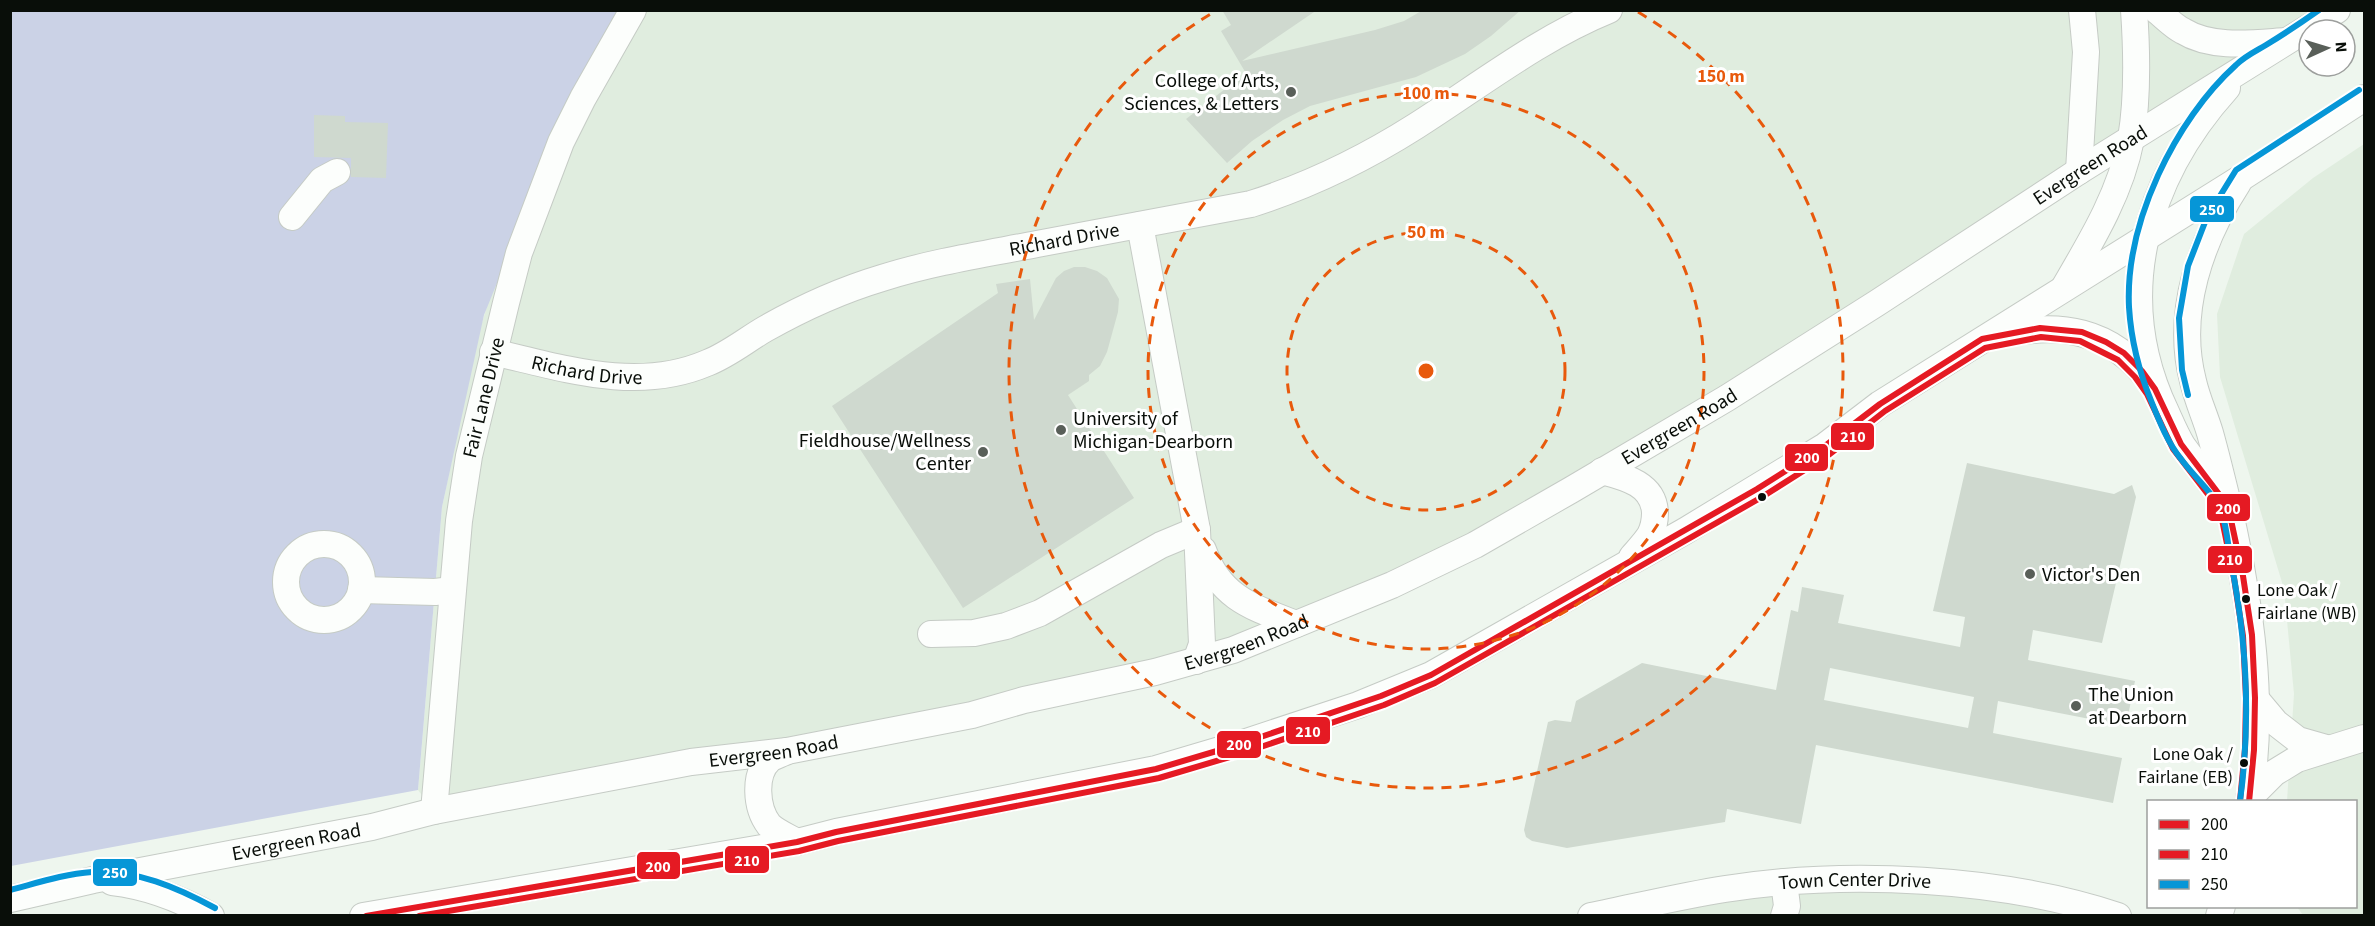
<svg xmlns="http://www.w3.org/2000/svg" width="2375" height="926" font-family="'Source Sans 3',sans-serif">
	<rect width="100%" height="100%" fill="#eef6ee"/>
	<g fill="#e0eddf">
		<path d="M625 10 2328 11 1474 541 1259 633 1022 696 434 811 418 790 442 507 478 336 529 167Z"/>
		<path d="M2364 144V915H2303L2297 907 2356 906V802L2287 801 2294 694 2284 589 2220 377 2217 314 2244 234 2313 178Z"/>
		<path d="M1841 879 2118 916H1591Z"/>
	</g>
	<path fill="#cbd2e6" d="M11 11H619L519 229 484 315 442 507 418 790 11 866Z"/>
	<g fill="#cfd9cf" fill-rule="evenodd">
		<path d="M1222 10H1317L1242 61 1375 30 1404 21 1423 10H1521L1491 36 1465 54 1416 77 1310 106 1283 120 1252 141 1227 163 1186 119 1229 86 1247 75 1221 31 1231 25Z"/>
		<path d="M314 115 345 116V122L388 123 386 178 351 177V158L314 157Z"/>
		<path d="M1074 267H1085L1097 271 1107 278 1119 299 1118 312 1107 352 1100 366 1089 375V381L1068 395 1134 498 963 608 832 406 998 293 996 284 1030 279 1034 320 1056 278 1064 271Z"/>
		<path d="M1967 463 2114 494 2132 485 2136 497 2102 643 2033 630 2028 660 2135 681 2126 726 1998 701 1993 733 2122 758 2113 803 1816 745 1801 824 1727 809 1725 822 1567 848 1532 841 1526 837 1524 830 1548 722 1555 720 1571 722 1576 701 1642 663 1776 690 1791 610 1798 612 1802 587 1844 595 1838 623 1960 647 1965 617 1933 611ZM1830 668 1974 697 1968 728 1824 700Z"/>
	</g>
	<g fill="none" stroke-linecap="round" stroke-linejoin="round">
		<defs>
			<g id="minor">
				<path d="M2156 10C2165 17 2173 26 2183 31 2212 49 2254 43 2286 41"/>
				<path d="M2079 171 2086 52 2082 10"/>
				<path d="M2238 183C2201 240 2175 312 2193 381 2197 399 2205 416 2210 433 2217 458 2223 483 2229 508 2250 603 2266 704 2249 802"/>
				<path d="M292 217 322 180 337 172"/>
				<path d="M1140 225 1197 530 1202 644 1196 661"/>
				<path d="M2065 286C2092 240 2121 192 2131 139 2138 98 2137 53 2134 10"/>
				<path d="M1997 336C2059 321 2112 329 2151 383"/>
				<path id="s1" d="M493 352C563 368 637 393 707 363 728 355 746 340 765 329 802 308 842 290 882 278 932 262 985 254 1037 244 1108 231 1180 217 1251 204 1311 185 1364 159 1416 126 1479 86 1540 38 1609 10"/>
				<path d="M1602 471C1625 477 1654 484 1655 513 1655 520 1653 529 1650 535 1645 543 1638 550 1632 557"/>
				<path d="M2221 496C2208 479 2194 462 2182 445 2176 435 2171 423 2166 412 2111 297 2145 179 2227 88"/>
				<circle cx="324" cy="582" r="38"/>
				<path d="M1203 550C1220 598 1252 607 1296 624"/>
				<path d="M361 590 435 592 452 590"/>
				<path d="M931 634 974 633 1006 626 1040 613 1161 545 1197 530"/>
				<path d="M2255 698 2276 723 2298 740 2326 748"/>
				<path d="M787 751C782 754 774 756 770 759 753 774 756 808 769 825 776 832 788 837 797 842"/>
				<path d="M2249 798 2274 773 2297 759 2364 738"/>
				<path id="s2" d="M434 811 459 521 469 456 506 303 519 253 561 142 583 98 633 10"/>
				<path d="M112 882C147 886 179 898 211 916"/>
				<path d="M1784 882 1787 906 1784 916"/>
				<path id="s3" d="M10 899 93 880 372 827 434 811 691 762 787 751 972 715 1024 700 1155 672 1233 650 1392 585 1475 545 1571 490 1727 398 1877 303 2079 171 2337 10"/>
				<path d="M363 916 797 842 836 832 1156 769 1237 745 1358 705 1431 675 1685 531 1825 446 1880 404 2241 178 2364 98"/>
				<path id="s4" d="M1591 916C1636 907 1680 896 1725 889 1846 870 2001 877 2118 916"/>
				<path d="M2219 916 2222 906"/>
			</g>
		</defs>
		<use href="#minor" stroke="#c5cbc5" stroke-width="28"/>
		<use href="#minor" stroke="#fcfefc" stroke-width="26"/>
		<defs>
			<path id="bus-1" d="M366 916 797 842 836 832 1156 769 1237 745 1381 696 1431 675 1757 489 1825 446 1880 404 1982 339 2040 328 2082 332 2106 342 2124 353 2142 371 2155 389 2181 444 2228 506 2243 576 2252 635 2255 698 2254 750 2249 802"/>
			<path id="bus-2" d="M419 916 799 851 838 841 1159 778 1240 754 1384 705 1435 683 1762 497 1830 454 1885 411 1985 348 2041 337 2080 341 2118 360 2135 377 2147 394 2173 449 2220 510 2234 578 2243 636 2246 698 2245 749 2240 801"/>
			<g id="bus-3">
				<path d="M2188 395 2182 370 2179 318 2188 266 2207 217 2236 170 2359 90"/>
				<path d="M2240 801C2251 721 2247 642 2231 562 2228 546 2227 529 2222 513 2214 493 2194 477 2181 459 2168 443 2160 423 2152 403 2139 372 2131 340 2129 307 2125 223 2175 120 2236 65 2245 56 2256 51 2266 45 2284 34 2302 22 2319 10"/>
				<path d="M10 890C37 883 64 874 92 872 135 869 178 888 215 908"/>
			</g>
		</defs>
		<use href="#bus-1" stroke="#fff" stroke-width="10"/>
		<use href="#bus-2" stroke="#fff" stroke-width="10"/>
		<use href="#bus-3" stroke="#fff" stroke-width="10"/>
		<use href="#bus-1" stroke="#e51a23" stroke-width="6"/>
		<use href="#bus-2" stroke="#e51a23" stroke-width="6"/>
		<use href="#bus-3" stroke="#0696d7" stroke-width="6"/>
	</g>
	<g fill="none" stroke="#e8590c" stroke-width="3" stroke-dasharray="10 8">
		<circle cx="1426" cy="371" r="139"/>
		<circle cx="1426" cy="371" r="278"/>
		<path d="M1638 12A417 417 0 1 1 1214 12"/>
	</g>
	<g fill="#595f59" stroke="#fff" stroke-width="2">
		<circle cx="1291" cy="92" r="6"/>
		<circle cx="1061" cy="430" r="6"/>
		<circle cx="983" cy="452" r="6"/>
		<circle cx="2030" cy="574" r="6"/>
		<circle cx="2076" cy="706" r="6"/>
	</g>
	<g fill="#090e09" stroke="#fff" stroke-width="2">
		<circle cx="1762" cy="497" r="5"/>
		<circle cx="2246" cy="599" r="5"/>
		<circle cx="2244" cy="763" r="5"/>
	</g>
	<g text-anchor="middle" stroke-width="6" stroke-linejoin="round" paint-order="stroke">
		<g font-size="18" fill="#090e09" stroke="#fff" text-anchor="start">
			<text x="2257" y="596">Lone Oak /<tspan x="2257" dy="23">Fairlane (WB)</tspan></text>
			<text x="2233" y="760" text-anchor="end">Lone Oak /<tspan x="2233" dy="23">Fairlane (EB)</tspan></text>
		</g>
		<g font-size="20" fill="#090e09" stroke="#fff" text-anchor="start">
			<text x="1279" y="87" text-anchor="end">College of Arts,<tspan x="1279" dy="23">Sciences, &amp; Letters</tspan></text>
			<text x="1073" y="425">University of<tspan x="1073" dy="23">Michigan-Dearborn</tspan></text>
			<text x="971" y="447" text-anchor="end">Fieldhouse/Wellness<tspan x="971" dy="23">Center</tspan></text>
			<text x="2042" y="581">Victor's Den</text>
			<text x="2088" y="701">The Union<tspan x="2088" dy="23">at Dearborn</tspan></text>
		</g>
		<g font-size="20" fill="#090e09" stroke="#fff">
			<text dy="7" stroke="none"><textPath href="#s3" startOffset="2236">Evergreen Road</textPath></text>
			<text dy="7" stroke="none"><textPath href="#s1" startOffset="600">Richard Drive</textPath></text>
			<text dy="7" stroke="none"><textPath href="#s1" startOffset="96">Richard Drive</textPath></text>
			<text dy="7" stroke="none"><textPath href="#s2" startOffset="417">Fair Lane Drive</textPath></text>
			<text dy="7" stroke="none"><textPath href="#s3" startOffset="1749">Evergreen Road</textPath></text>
			<text dy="7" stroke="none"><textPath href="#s3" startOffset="1264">Evergreen Road</textPath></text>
			<text dy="7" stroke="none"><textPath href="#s3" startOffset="778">Evergreen Road</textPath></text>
			<text dy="7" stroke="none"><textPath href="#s3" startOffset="292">Evergreen Road</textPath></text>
			<text dy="7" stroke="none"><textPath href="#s4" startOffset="267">Town Center Drive</textPath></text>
		</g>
	</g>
	<circle cx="1426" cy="371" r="9" fill="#e8590c" stroke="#fff" stroke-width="3"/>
	<g font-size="18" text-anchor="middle" font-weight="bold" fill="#e8590c" stroke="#fff" stroke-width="6" stroke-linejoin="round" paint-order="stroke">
		<text x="1721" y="82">150 m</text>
		<text x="1426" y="99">100 m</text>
		<text x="1426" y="238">50 m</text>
	</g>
	<g stroke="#fff" stroke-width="2">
		<rect x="2189" y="195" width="46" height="28" rx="6" fill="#0696d7"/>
		<rect x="1830" y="422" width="45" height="29" rx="6" fill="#e51a23"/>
		<rect x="1784" y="443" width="45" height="29" rx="6" fill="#e51a23"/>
		<rect x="2206" y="493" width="45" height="29" rx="6" fill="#e51a23"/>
		<rect x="2207" y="545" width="46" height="29" rx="6" fill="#e51a23"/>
		<rect x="1285" y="716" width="46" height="29" rx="6" fill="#e51a23"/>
		<rect x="1216" y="730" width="46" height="29" rx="6" fill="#e51a23"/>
		<rect x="724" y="845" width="46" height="29" rx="6" fill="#e51a23"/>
		<rect x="636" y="851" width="45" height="29" rx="6" fill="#e51a23"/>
		<rect x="92" y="858" width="46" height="29" rx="6" fill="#0696d7"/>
	</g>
	<g font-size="16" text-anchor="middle" font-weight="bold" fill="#fff">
		<text x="2212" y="215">250</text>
		<text x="1853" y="442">210</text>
		<text x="1807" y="463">200</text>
		<text x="2228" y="514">200</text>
		<text x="2230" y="565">210</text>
		<text x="1308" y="737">210</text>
		<text x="1239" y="750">200</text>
		<text x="747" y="866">210</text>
		<text x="658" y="872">200</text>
		<text x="115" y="878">250</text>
	</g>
	<rect width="2375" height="926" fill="none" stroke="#090e09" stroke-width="24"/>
	<rect x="2147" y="800" width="210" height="108" fill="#ffffff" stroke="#9d9f9d" stroke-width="1.5"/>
	<rect x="2159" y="820" width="30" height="9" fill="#e51a23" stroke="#9d9f9d" stroke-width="1.5"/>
	<text x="2201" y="830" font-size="18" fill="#090e09">200</text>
	<rect x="2159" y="850" width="30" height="9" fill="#e51a23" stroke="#9d9f9d" stroke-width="1.5"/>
	<text x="2201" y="860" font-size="18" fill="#090e09">210</text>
	<rect x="2159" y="880" width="30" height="9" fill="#0696d7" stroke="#9d9f9d" stroke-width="1.5"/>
	<text x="2201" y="890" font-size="18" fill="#090e09">250</text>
	<g transform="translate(2327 48) rotate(86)"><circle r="28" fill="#ffffff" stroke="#9d9f9d" stroke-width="1.5"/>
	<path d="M0-4.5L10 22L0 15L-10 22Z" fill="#595f59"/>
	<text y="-9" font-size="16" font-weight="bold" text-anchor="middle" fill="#090e09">N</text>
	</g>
</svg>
